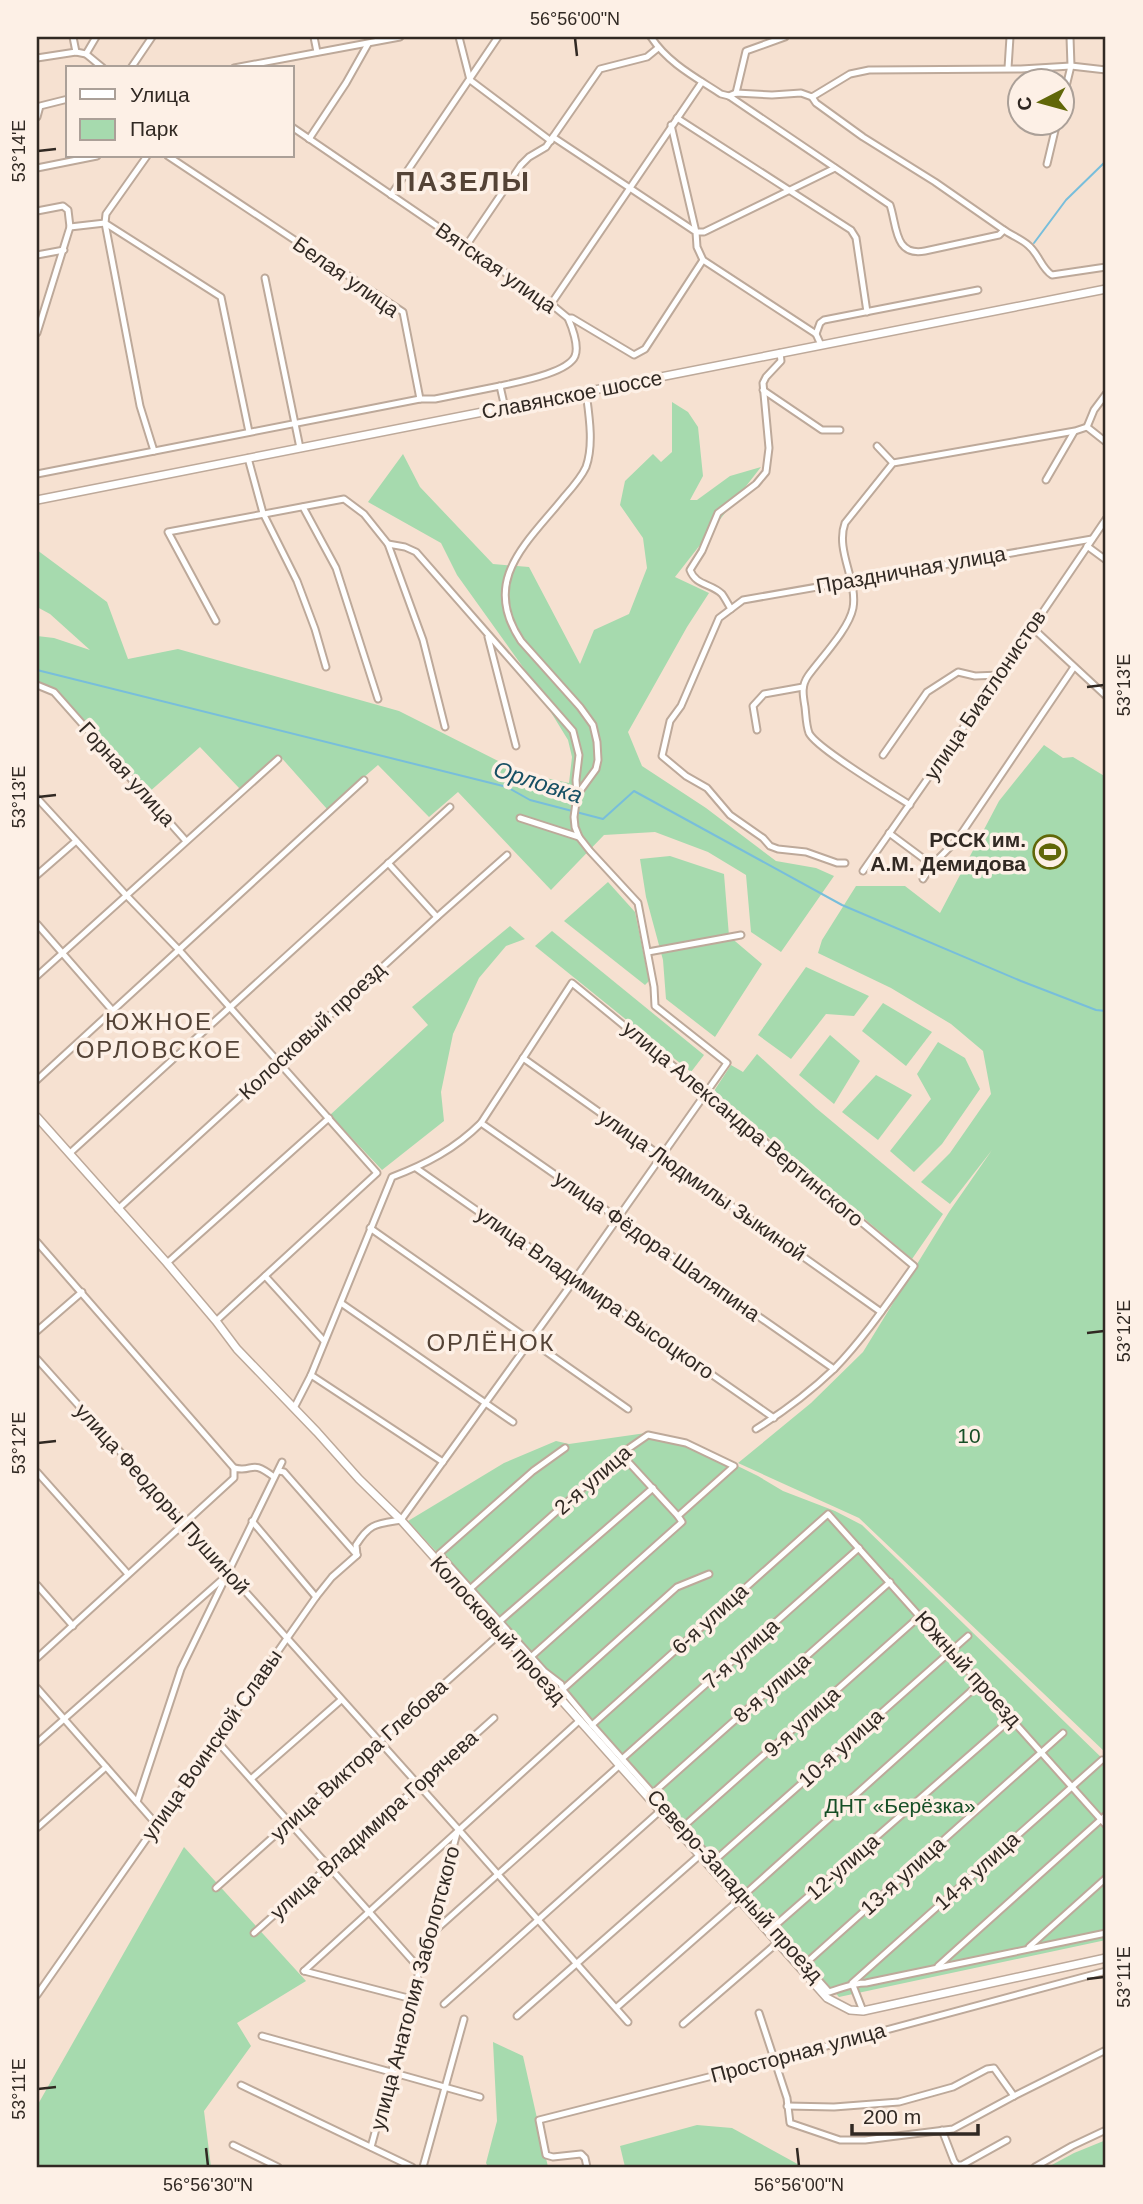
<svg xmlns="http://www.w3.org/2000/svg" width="1143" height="2204" font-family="Helvetica,sans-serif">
	<rect width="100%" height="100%" fill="#f6e1d1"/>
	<g fill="#a6daae">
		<path d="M672 402 688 412 698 427 703 476 690 500H697L730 476 761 467 675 577 709 593 687 627 628 732 642 766 706 808 776 861 816 868 834 876 781 952 751 932 746 875 708 852 655 832 604 835 551 890 458 792 429 817 378 765 327 809 279 755 240 789 200 747 148 793 55 690 37 682V636L54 638 90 650 50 614 37 607V550L107 602 128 659 178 649 399 711 522 773 569 783 572 757 568 740 525 670 457 575 441 543 368 502 403 454 420 487 493 564 529 567 580 664 594 630 629 614 647 568 643 538 620 505 625 481 653 454 661 462 672 452Z"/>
		<path d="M1044 745 1063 758 1073 757 1106 777V1753L859 1518 738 1463 811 1403 863 1352 949 1212 992 1150 950 1204 921 1182 950 1153 991 1094 983 1051 951 1024 891 988 818 953 822 940 856 886H905L940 913 999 801Z"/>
		<path d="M670 856 724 874 729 936 762 964 715 1037 666 999 663 960 646 897 640 859Z"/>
		<path d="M608 882 635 912 649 981 645 985 564 921Z"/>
		<path d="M510 926 525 939 506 946 479 978 453 1034 441 1092 444 1121 382 1170 330 1115 428 1025 412 1007Z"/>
		<path d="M552 931 704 1055 691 1072 535 946Z"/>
		<path d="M806 967 869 996 854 1016 826 1014 791 1059 758 1035Z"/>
		<path d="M883 1003 932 1032 906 1066 862 1031Z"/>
		<path d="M830 1035 860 1061 834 1104 799 1075Z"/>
		<path d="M938 1042 965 1058 980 1089 942 1144 914 1172 890 1151 931 1099 917 1074Z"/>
		<path d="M757 1054 816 1108 943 1214 912 1259 714 1091 731 1065 743 1072Z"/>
		<path d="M876 1075 912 1095 878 1140 842 1112Z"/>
		<path d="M646 1433 687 1441 758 1476 783 1491 835 1511 862 1525 1106 1762V1940L839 1997 623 1755 408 1521 504 1463 556 1441 569 1444Z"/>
		<path d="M184 1847 306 1981 237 2023 251 2046 204 2111 211 2167H37V2106Z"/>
		<path d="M493 2042 523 2056 548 2167H488L486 2163 497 2121Z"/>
		<path d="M697 2125 732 2128 803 2167H625L620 2146Z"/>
		<path d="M1106 2140V2167H1048L1074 2153Z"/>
	</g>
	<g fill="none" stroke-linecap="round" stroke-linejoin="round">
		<g stroke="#78bedb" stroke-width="2">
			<path d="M1034 243 1066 200 1106 161"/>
			<path d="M37 670 507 787 530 800 603 819 634 791 842 905 1021 981 1096 1010 1106 1011"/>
		</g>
		<defs>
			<g id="street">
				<path d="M73 37 76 52"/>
				<path d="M314 37 317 52"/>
				<path d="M459 37 470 80 551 141"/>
				<path d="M651 37C668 63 695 77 721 94L729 96 890 205C897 225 894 257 925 251L999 235 1004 230C1011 235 1021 239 1028 245 1039 254 1041 268 1052 275L1106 267"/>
				<path d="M86 54 96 37"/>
				<path d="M37 58 76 52 86 54 103 68"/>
				<path d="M131 68 152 37"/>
				<path d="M234 68 400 37"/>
				<path d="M1008 68 1010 37"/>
				<path d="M736 93 746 51 785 37"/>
				<path d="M729 96 736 93 772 95 801 93 812 97 850 74 869 70 1021 69 1071 66 1106 70"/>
				<path d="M812 97 816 103 863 137 935 182 1004 230"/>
				<path d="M1062 103 1071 66 1070 37"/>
				<path d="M37 117 40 106 68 99"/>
				<path d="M677 118 851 230 856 238 867 312"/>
				<path d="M671 125 696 232H704L835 168"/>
				<path d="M292 127 551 304 568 318H572L634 355 645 349 703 260"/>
				<path d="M553 137 696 232 697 247 703 260 816 334 821 345"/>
				<path d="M309 139 346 83 368 44"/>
				<path d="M147 156 106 214 105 223 140 406 154 451"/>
				<path d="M168 156 403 312 420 399H435L500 386 505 408"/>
				<path d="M1047 164 1057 122"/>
				<path d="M37 168 97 156"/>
				<path d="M391 195 498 37"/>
				<path d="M37 211 63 206 68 210 70 227 37 333"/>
				<path d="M105 223 221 297 249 432"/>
				<path d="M70 227 105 223"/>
				<path d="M466 246 521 165 529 157 546 147 600 69 647 57 658 48"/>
				<path d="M37 255 64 250"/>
				<path d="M265 278 300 448"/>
				<path d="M551 304 702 82"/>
				<path d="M816 334 820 323 824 320 978 290"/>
				<path d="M500 386C517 382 568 373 575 356 579 346 572 327 568 318"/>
				<path d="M763 390 822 430H840"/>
				<path d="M1087 427 1094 410 1106 394"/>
				<path d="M1087 427 1106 442"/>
				<path d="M877 446 893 463"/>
				<path d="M248 458 263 513 297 581 315 629 326 667"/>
				<path d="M37 474 420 399"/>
				<path d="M1046 480 1074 432"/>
				<path d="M303 507 336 568 378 699"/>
				<path d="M388 544 405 547 416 552 573 731 579 755 576 780 577 795"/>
				<path d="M1087 546 1106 560"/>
				<path d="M731 609C728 604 725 598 722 594 711 583 696 586 690 570L702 551 718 513 756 484 766 472 769 448 763 383 766 377 781 361 780 353"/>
				<path d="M216 621 168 532 344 499 364 514 388 544 423 640 445 727"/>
				<path d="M1033 624 1036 631 1106 696"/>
				<path d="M488 637 516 746"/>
				<path d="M37 685 54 692 186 841"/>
				<path d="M757 730 753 706 764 694 803 687"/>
				<path d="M883 755 927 692 958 672 975 676 1000 675"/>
				<path d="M37 798 126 895 179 950 377 1173 216 1321"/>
				<path d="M910 805C893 794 816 748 809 733 806 725 806 715 805 707 803 695 801 686 808 676 821 658 849 629 853 608 858 581 835 550 845 523L893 463 1075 431 1087 427"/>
				<path d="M520 818 579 837"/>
				<path d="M889 833 932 865"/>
				<path d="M388 863 437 917"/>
				<path d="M845 863H837L806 852 778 849 770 846 763 838 730 815 707 788 686 776 662 756 670 721 681 706 719 618 743 600 1092 539"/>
				<path d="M863 871 1000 675 1106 519"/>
				<path d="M37 875 76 841"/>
				<path d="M923 879 932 865 957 840 1074 667"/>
				<path d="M37 924 112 1010"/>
				<path d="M648 952 741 935"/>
				<path d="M37 976 278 759"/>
				<path d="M523 1058 881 1312"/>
				<path d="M37 1080 364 780"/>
				<path d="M481 1123 834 1369"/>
				<path d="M70 1153 450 807"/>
				<path d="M416 1168 774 1418"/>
				<path d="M118 1209 437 917 507 855"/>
				<path d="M370 1228 628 1409"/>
				<path d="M37 1242 234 1468"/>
				<path d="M167 1263 329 1118"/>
				<path d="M265 1276 324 1341"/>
				<path d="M341 1303 513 1422"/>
				<path d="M37 1331 82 1292"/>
				<path d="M37 1359 458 1829 628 2022"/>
				<path d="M311 1375 443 1462"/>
				<path d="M294 1408 311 1375 392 1177C426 1164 455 1149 481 1123L572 983 705 1092 914 1266C889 1301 864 1338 834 1369 811 1391 783 1412 756 1429"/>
				<path d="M565 1448 533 1471 439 1554 544 1671 561 1684 563 1690 592 1725 829 1992C843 1988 852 1983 866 1983L1106 1933"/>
				<path d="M621 1454 678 1516"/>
				<path d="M279 1471 284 1472 357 1555"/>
				<path d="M37 1472 128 1574"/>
				<path d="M252 1521 316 1597"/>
				<path d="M357 1555 356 1545C370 1523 376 1524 401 1520L575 1279 727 1063 655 1006 654 987 638 903 590 851 579 837 575 827 574 817 577 795 596 769 598 760 597 742 593 725 580 707 521 641C480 580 527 543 564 497 572 488 581 478 586 467 594 445 589 415 586 392"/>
				<path d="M37 1585 73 1626"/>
				<path d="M471 1588 622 1453 648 1435 686 1443 734 1466 678 1516 682 1522 532 1656"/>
				<path d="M500 1621 653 1488"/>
				<path d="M37 1658 234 1478V1468C255 1473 249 1458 274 1477"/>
				<path d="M37 1688 157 1825"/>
				<path d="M561 1691 677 1587 709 1574"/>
				<path d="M592 1725 828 1514 1106 1825"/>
				<path d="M216 1740 419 1968"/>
				<path d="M37 1743 226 1576"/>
				<path d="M623 1758 859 1548"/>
				<path d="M251 1779 341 1700"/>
				<path d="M653 1793 890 1582"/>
				<path d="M137 1802 181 1669 282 1462"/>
				<path d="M683 1827 920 1616"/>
				<path d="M37 1828 106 1767"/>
				<path d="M714 1861 968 1636"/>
				<path d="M216 1888 502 1632"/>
				<path d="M744 1895 980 1683"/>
				<path d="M770 1930 1012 1718"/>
				<path d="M254 1933 494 1718"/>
				<path d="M429 1936 620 1765"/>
				<path d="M1029 1947 1106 1878"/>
				<path d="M805 1964 1063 1733"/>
				<path d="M938 1966 1106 1815"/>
				<path d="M304 1971 579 1721"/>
				<path d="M304 1971 412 1999"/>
				<path d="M37 1995 316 1597 332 1577 357 1555"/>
				<path d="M444 2004 660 1811"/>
				<path d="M616 2008 739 1900"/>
				<path d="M863 2011 852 1983 1102 1760"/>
				<path d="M759 2013 787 2098 790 2123 840 2140H865L953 2129 1014 2096 1106 2050"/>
				<path d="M517 2016 700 1855"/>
				<path d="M683 2024 777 1943"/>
				<path d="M262 2036 480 2097"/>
				<path d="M241 2085 412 2167"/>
				<path d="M787 2106 834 2107 899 2102 953 2087 987 2069 994 2068 1014 2096"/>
				<path d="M942 2130 954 2161 957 2165H962L1007 2140"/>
				<path d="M233 2145 278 2167"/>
				<path d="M371 2147 457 1833"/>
				<path d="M423 2167 464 2019"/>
				<path d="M587 2167 585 2158 581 2154 553 2157 546 2155 539 2120 752 2066 1106 1971"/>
				<path d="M1035 2167 1072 2146 1106 2130"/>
			</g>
			<g id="secondary">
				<path d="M37 500 1106 289"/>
				<path d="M37 1117 167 1263 216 1321 237 1349 317 1432 359 1479 401 1520 827 1998 850 2010 863 2011 1106 1958"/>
			</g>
		</defs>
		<use href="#street" stroke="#bda99a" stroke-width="9"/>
		<use href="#secondary" stroke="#bda99a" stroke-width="10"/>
		<use href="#street" stroke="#fff" stroke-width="5"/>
		<use href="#secondary" stroke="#fff" stroke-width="7"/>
	</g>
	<path fill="none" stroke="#312923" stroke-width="2.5" d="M575 38 577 56M38 151 56 149M1087 687 1104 685M38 797 56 795M1087 1333 1104 1331M38 1443 56 1441M1087 1979 1104 1977M38 2089 56 2087M206 2148 208 2166M797 2148 799 2166"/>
	<defs>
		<symbol id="stadium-ring" viewBox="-11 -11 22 22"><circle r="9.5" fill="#fdf0e6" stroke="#616708" stroke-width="1.5"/><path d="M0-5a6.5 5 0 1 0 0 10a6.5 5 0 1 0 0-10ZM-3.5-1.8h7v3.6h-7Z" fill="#616708"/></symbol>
	</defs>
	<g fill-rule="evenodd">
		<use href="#stadium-ring" x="1031" y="833" width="38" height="38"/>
	</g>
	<g text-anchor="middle" stroke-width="7" stroke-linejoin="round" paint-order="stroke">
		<g font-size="21" fill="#312923" stroke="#fdf0e6">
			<text transform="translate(496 268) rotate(35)" y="7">Вятская улица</text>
			<text transform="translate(346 277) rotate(35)" y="7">Белая улица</text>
			<text transform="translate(572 395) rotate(-11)" y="7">Славянское шоссе</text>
			<text transform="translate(911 570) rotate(-10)" y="7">Праздничная улица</text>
			<text transform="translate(985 695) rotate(-56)" y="7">улица Биатлонистов</text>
			<text transform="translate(127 774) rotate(48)" y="7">Горная улица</text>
			<text transform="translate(312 1031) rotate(-43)" y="7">Колосковый проезд</text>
			<text transform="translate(743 1124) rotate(40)" y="7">улица Александра Вертинского</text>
			<text transform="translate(702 1185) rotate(35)" y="7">улица Людмилы Зыкиной</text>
			<text transform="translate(657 1246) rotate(35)" y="7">улица Фёдора Шаляпина</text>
			<text transform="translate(595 1293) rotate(35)" y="7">улица Владимира Высоцкого</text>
			<text transform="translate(593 1480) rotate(-41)" y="7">2-я улица</text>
			<text transform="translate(162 1499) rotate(48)" y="7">улица Феодоры Пушиной</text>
			<text transform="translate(710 1619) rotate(-42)" y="7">6-я улица</text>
			<text transform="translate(498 1630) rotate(48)" y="7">Колосковый проезд</text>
			<text transform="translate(741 1654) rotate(-42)" y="7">7-я улица</text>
			<text transform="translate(968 1669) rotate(48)" y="7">Южный проезд</text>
			<text transform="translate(772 1688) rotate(-41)" y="7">8-я улица</text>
			<text transform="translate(802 1722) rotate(-42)" y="7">9-я улица</text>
			<text transform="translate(212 1745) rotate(-55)" y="7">улица Воинской Славы</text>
			<text transform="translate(841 1748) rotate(-42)" y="7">10-я улица</text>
			<text transform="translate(359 1760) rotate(-42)" y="7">улица Виктора Глебова</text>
			<text transform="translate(374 1825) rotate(-42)" y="7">улица Владимира Горячева</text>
			<text transform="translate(843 1867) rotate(-41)" y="7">12-улица</text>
			<text transform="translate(977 1871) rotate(-42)" y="7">14-я улица</text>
			<text transform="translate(903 1876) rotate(-42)" y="7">13-я улица</text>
			<text transform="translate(735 1886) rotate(48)" y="7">Северо-Западный проезд</text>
			<text transform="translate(415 1988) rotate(-75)" y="7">улица Анатолия Заболотского</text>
			<text transform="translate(798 2053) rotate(-15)" y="7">Просторная улица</text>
		</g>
		<g font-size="21" font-weight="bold" fill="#312923" stroke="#fdf0e6" text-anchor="end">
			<text x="1026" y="847">РССК им.<tspan x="1026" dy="24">А.М. Демидова</tspan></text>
		</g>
		<g font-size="21" fill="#164f26" stroke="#fdf0e6">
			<text x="969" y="1443">10</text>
			<text x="900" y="1813">ДНТ «Берёзка»</text>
		</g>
		<g font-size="23" font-style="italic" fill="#165064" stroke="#fdf0e6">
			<text transform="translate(538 782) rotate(18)" y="8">Орловка</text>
		</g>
		<g font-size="24" letter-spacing="2" fill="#544336" stroke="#fdf0e6">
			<text x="159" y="1030">ЮЖНОЕ<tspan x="159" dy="28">ОРЛОВСКОЕ</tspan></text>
			<text x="491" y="1351">ОРЛЁНОК</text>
		</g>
		<g font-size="28" font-weight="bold" letter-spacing="2" fill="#544336" stroke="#fdf0e6">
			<text x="463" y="191">ПАЗЕЛЫ</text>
		</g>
	</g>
	<rect width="1143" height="2204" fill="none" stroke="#fdf0e6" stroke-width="77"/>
	<rect x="66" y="66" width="228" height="91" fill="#fdf0e6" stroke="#aba098" stroke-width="2"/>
	<rect x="80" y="89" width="35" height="10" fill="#ffffff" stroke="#aba098" stroke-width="2"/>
	<text x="130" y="102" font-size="21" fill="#312923">Улица</text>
	<rect x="80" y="119" width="35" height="21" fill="#a6daae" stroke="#aba098" stroke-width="2"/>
	<text x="130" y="136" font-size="21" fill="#312923">Парк</text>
	<g transform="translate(1041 102) rotate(264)"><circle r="33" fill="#fdf0e6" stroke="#aba098" stroke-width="2"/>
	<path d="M0-5L12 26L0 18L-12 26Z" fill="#616708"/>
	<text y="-10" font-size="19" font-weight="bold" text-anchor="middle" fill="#312923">С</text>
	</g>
	<path d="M852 2124v10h126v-10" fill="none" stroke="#312923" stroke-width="3.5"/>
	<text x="863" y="2124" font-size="21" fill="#312923" stroke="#fdf0e6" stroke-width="5" paint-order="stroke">200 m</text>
	<rect x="38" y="38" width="1066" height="2128" fill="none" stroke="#312923" stroke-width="2.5"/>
	<g font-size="18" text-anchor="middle" fill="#312923">
		<text x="575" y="25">56°56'00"N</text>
		<text transform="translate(19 151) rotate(-90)" y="6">53°14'E</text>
		<text transform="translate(1124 685) rotate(-90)" y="6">53°13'E</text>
		<text transform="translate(19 797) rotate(-90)" y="6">53°13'E</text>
		<text transform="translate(1124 1331) rotate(-90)" y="6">53°12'E</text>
		<text transform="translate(19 1443) rotate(-90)" y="6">53°12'E</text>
		<text transform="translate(1124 1977) rotate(-90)" y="6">53°11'E</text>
		<text transform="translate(19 2089) rotate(-90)" y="6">53°11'E</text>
		<text x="208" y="2191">56°56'30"N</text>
		<text x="799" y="2191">56°56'00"N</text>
	</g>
</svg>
